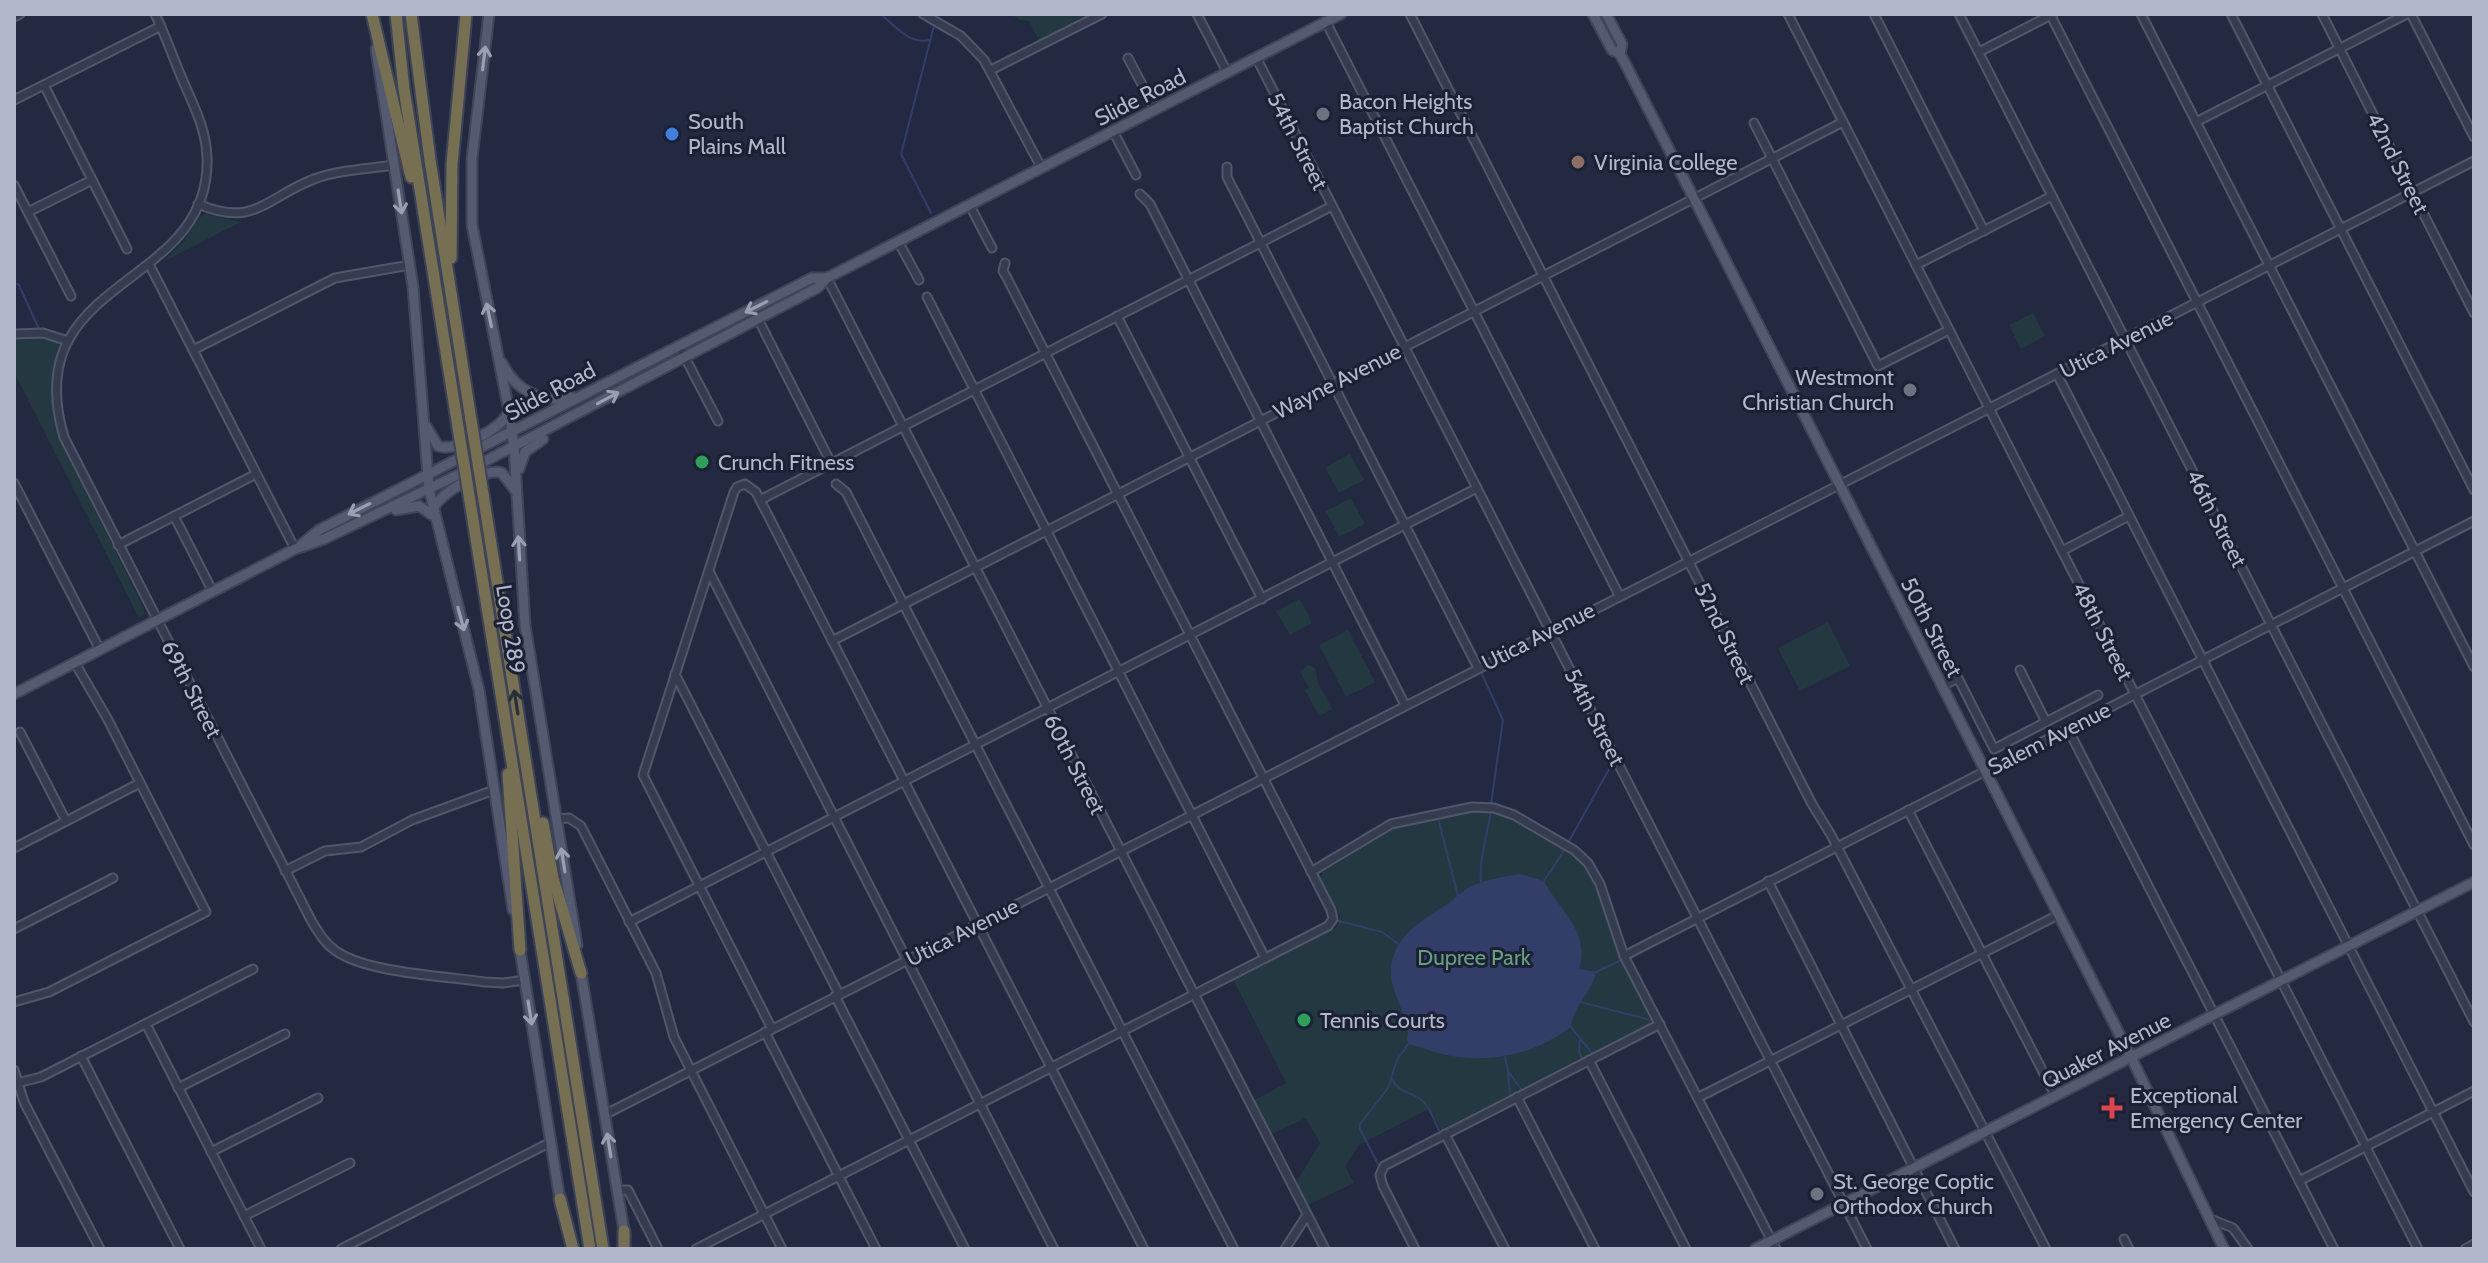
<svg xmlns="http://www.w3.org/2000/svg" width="2488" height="1263" font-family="Cabin,sans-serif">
	<rect width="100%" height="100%" fill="#222940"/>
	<g fill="#243841">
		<path d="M1011 14H1089L1039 40 1029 21 1020 20Z"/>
		<path d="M205 214 241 222 163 262 184 241 200 217Z"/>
		<path d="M2033 313 2045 336 2021 349 2009 325Z"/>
		<path d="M34 337 56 342 60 345C52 384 50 414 65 451L144 609V614L139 618 14 372V339Z"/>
		<path d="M1350 454 1364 480 1339 493 1325 467Z"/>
		<path d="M1351 498 1365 524 1339 537 1326 511Z"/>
		<path d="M1300 599 1312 623 1290 635 1276 611Z"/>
		<path d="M1828 622 1850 666 1800 691 1778 648Z"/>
		<path d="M1348 630 1375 682 1346 697 1319 645Z"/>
		<path d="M1308 665 1315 668 1318 683 1332 709 1319 716 1305 690 1309 688 1300 671Z"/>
		<path d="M1484 811 1504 816 1521 824 1572 854 1582 863 1597 890 1617 951 1652 1019 1649 1024 1442 1130 1429 1109 1359 1145 1345 1166 1354 1183 1308 1205 1296 1183 1320 1143 1306 1118 1272 1134 1253 1101 1286 1083 1233 979 1337 927 1340 916 1321 879 1323 872 1393 829 1464 813Z"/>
	</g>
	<path fill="#323e67" d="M1520 874 1544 881C1559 911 1591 931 1579 969L1596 972C1592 992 1573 1006 1571 1027 1535 1054 1491 1064 1447 1055 1435 1053 1423 1047 1411 1045L1407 1040C1412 1021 1391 995 1391 974 1390 939 1420 921 1446 905 1453 900 1459 894 1466 889 1482 880 1502 877 1520 874Z"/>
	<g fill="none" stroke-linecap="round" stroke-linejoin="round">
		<g stroke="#323e67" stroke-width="2">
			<path d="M880 14C895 25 909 45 929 40"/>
			<path d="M931 213 901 154 934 26"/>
			<path d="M14 282 19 285 38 327"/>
			<path d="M1481 672 1503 720 1491 804"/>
			<path d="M1438 818 1458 896"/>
			<path d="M1568 843 1613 762"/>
			<path d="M1544 881 1565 849"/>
			<path d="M1481 884C1479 858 1487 835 1491 811"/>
			<path d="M1335 920 1382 932 1398 944"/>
			<path d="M1596 972 1621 960"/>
			<path d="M1580 1002 1651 1020"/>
			<path d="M1571 1027 1592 1053"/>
			<path d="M1580 1040 1579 1051 1582 1058"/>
			<path d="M1505 1057 1508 1071 1521 1089"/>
			<path d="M1508 1072 1510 1095"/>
			<path d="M1392 1079C1400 1095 1414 1091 1424 1102 1431 1110 1435 1123 1440 1132"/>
			<path d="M1379 1166 1360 1129V1124L1388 1088 1397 1060 1409 1043"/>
		</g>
		<defs>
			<g id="minor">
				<path d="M155 14C165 34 172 55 181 76 192 103 206 127 207 157 212 291 16 274 64 437L312 922C319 933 325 944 336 951 367 973 445 976 485 982L503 983 525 980"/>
				<path d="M923 14 961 36 984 60 1041 167"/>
				<path d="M1197 14 1227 72"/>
				<path d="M1410 14 1812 804 1831 835 2046 1249"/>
				<path d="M1788 14 2418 1249"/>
				<path d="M1874 14 1984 231"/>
				<path d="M1959 14 2474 1022"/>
				<path d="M2050 14 2474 845"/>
				<path d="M2141 14 2474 667"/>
				<path d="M2231 14 2474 490"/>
				<path d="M2322 14 2474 313"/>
				<path d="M2411 14 2474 137"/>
				<path d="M14 17 20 14"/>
				<path d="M1326 22 1619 595"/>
				<path d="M1979 52 2053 14"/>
				<path d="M1256 57 1867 1249"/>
				<path d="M1128 58 1155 109"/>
				<path d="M991 70 1102 14"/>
				<path d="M44 85 127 249"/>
				<path d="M14 100 161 26"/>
				<path d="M2196 122 2407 14"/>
				<path d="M1754 123 1878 366 1949 330"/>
				<path d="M1113 131 1136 175"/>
				<path d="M1227 167V177L1478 668"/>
				<path d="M14 185 71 296"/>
				<path d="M1140 194 1150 204 1405 705"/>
				<path d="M198 204C254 228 265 198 314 179 338 170 368 169 394 165"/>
				<path d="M969 204 992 248"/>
				<path d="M28 212 92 180"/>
				<path d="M898 241 919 280"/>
				<path d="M149 264 295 549"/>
				<path d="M1916 265 2052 196"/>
				<path d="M827 278 1325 1249"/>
				<path d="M927 297 1265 958"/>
				<path d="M1117 316 1262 599"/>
				<path d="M758 319 831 463"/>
				<path d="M14 334 43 333 68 341"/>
				<path d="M679 346 718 421"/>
				<path d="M193 350 335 278 410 265"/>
				<path d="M2057 374 2474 1192"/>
				<path d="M14 483 100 650"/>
				<path d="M836 484 846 492 1234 1249"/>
				<path d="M760 500 1332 206"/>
				<path d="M174 516 213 592"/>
				<path d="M118 545 256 474"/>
				<path d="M2062 551 2129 516"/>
				<path d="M709 571 1054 1249"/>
				<path d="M832 641 1843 122"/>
				<path d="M2020 670 2046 722"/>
				<path d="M675 674 839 994"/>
				<path d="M1942 686 1958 678 1994 749 2098 695"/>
				<path d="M2068 729 2334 1249"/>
				<path d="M20 732 66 821"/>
				<path d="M1908 810 2055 1095"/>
				<path d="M557 819 569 818 581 826 656 973 674 1037 782 1249"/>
				<path d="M14 848 140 783"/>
				<path d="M285 871 325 851 361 847 412 820 494 790"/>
				<path d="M1311 872 1391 824 1472 807 1494 808 1514 815 1574 850 1588 863 1600 884 1624 956 1776 1249"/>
				<path d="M1768 881 1955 1249"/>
				<path d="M629 922 1477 488"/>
				<path d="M14 929 113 878"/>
				<path d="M1624 956 2474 521"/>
				<path d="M835 996 965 1249"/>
				<path d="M14 1002 49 992 206 912 107 718 75 663"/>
				<path d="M146 1024 261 1249"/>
				<path d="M772 1029 643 775 734 492 737 487 745 484 756 492 1144 1249"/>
				<path d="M765 1032 876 1249"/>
				<path d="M81 1056 180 1249"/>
				<path d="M1589 1060 1686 1249"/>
				<path d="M14 1070 24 1102 100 1249"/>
				<path d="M17 1083 41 1077 253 969"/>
				<path d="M178 1088 285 1034"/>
				<path d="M1517 1097 1595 1249"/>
				<path d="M1699 1097 2058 915"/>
				<path d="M604 1115 2474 161"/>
				<path d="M1445 1134 1505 1249"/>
				<path d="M211 1152 318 1098"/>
				<path d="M2299 1181 2474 1091"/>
				<path d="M616 1190H628L658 1249"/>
				<path d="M244 1216 350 1163"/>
				<path d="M2208 1218 2233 1228 2248 1249"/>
				<path d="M2124 1239 2129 1249"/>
				<path d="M341 1249 551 1142"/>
				<path d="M696 1249 1328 926 1333 919 1331 910 1007 278 1003 271 1005 263"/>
				<path d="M1285 1249 1307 1215"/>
				<path d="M1415 1249 1383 1186 1380 1175 1384 1166 1660 1024"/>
				<path d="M2465 1249 2474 1244"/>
			</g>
			<g id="major">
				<path d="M489 14 472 158V225L509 411 514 447 525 625 577 945"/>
				<path d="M1593 14 1612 50 1620 54 1627 67 2131 1057 2224 1249"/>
				<path d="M1606 14 1622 44 1620 54"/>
				<path d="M376 49 413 287 429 489 479 690 513 910"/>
				<path d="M502 363C515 390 542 405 572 397"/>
				<path d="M426 426 438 446C456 453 503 429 509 411"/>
				<path d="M519 469 525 452 543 439"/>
				<path d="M396 510 419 506 432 515"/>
				<path d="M433 510C438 493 485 467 502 473L515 490"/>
				<path d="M301 545 319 530 812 278H827"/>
				<path d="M14 694 295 549 324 539 472 468 817 288 827 278 1341 14"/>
				<path d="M519 944 561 1206"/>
				<path d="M580 967 625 1237"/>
				<path d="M1755 1249 2474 882"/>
			</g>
			<g id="highway">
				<path d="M372 14 411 177"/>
				<path d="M396 14 404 89 458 427"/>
				<path d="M411 14 430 160 471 420"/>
				<path d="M451 258 452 164 466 14"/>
				<path d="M483 494 603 1249"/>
				<path d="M470 501 590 1249"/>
				<path d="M508 774 520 950"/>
				<path d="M543 823 553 878 581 973"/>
				<path d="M560 1199 573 1249"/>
				<path d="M624 1231V1249"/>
			</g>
		</defs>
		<use href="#minor" stroke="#51576b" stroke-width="11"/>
		<use href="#major" stroke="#3f4559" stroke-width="13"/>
		<use href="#highway" stroke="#3e4458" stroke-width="15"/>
		<use href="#minor" stroke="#363c50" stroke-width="7"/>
		<use href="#major" stroke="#545a70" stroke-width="9"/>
		<use href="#highway" stroke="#766f52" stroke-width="11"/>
		<defs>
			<g id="highway-bridge">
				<path d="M471 420 483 494"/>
				<path d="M458 427 470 501"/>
			</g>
		</defs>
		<use href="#highway-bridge" stroke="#3e4458" stroke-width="15" stroke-linecap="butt"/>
		<use href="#highway-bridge" stroke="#766f52" stroke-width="11"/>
	</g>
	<defs><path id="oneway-shaft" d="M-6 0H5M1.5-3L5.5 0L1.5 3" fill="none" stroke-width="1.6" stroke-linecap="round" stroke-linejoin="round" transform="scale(2)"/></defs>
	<g stroke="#9aa0b4">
		<use href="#oneway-shaft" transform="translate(484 58) rotate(-83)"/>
		<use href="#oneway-shaft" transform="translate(400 202) rotate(81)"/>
		<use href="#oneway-shaft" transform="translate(756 307) rotate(153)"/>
		<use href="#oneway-shaft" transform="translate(489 315) rotate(-102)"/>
		<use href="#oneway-shaft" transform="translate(608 398) rotate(-28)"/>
		<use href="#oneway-shaft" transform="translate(359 509) rotate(153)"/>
		<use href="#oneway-shaft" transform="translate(519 548) rotate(-93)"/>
		<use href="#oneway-shaft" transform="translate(461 619) rotate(75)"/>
		<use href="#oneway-shaft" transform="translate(563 860) rotate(-99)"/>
		<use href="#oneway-shaft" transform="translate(530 1013) rotate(81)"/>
		<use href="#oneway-shaft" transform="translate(609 1145) rotate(-99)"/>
	</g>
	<use stroke="#292d39" href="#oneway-shaft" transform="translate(516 702) rotate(-99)"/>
	<g fill="#6b7280" stroke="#1b2135" stroke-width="3">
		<circle cx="1323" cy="114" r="8"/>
		<circle cx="1910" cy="390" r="8"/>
		<circle cx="1817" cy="1194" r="8"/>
	</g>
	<circle fill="#3f7fe0" stroke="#1b2135" stroke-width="3" cx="672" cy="134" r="8"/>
	<circle fill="#8d6e63" stroke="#1b2135" stroke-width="3" cx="1578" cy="162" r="8"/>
	<g fill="#2e9e5b" stroke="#1b2135" stroke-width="3">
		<circle cx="702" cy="462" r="8"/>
		<circle cx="1304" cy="1020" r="8"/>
	</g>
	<path fill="#e0444e" stroke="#1b2135" stroke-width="3" d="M2108 1096h8v8h8v8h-8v8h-8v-8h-8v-8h8z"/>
	<g text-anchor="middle" stroke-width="6" stroke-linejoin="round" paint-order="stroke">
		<g font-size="22" fill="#b2b7cb" stroke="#1b2135">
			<text transform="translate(1140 97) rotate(-27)" y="8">Slide Road</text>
			<text transform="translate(1298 141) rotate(63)" y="8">54th Street</text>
			<text transform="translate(2398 163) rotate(63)" y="8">42nd Street</text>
			<text transform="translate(2116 344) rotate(-27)" y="8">Utica Avenue</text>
			<text transform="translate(1337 381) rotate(-27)" y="8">Wayne Avenue</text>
			<text transform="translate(550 391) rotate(-28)" y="8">Slide Road</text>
			<text transform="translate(2217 518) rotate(63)" y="8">46th Street</text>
			<text transform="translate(1932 627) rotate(63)" y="8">50th Street</text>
			<text transform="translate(511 629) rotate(81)" y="8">Loop 289</text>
			<text transform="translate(2103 631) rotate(63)" y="8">48th Street</text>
			<text transform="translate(1725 633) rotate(64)" y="8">52nd Street</text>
			<text transform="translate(1538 636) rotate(-27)" y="8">Utica Avenue</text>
			<text transform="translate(192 689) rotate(63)" y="8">69th Street</text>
			<text transform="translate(1595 717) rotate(63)" y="8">54th Street</text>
			<text transform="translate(2049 738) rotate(-27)" y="8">Salem Avenue</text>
			<text transform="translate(1075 764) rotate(63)" y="8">60th Street</text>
			<text transform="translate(962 932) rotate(-27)" y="8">Utica Avenue</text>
			<text transform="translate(2106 1050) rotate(-27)" y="8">Quaker Avenue</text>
		</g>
		<g font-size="22" fill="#b2b7cb" stroke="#1b2135" text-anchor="start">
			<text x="1339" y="109">Bacon Heights<tspan x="1339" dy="25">Baptist Church</tspan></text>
			<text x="688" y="129">South<tspan x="688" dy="25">Plains Mall</tspan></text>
			<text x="1594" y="170">Virginia College</text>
			<text x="1894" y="385" text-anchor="end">Westmont<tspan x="1894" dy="25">Christian Church</tspan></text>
			<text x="718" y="470">Crunch Fitness</text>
			<text x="1320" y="1028">Tennis Courts</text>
			<text x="2130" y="1103">Exceptional<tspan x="2130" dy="25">Emergency Center</tspan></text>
			<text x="1833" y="1189">St. George Coptic<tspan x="1833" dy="25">Orthodox Church</tspan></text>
		</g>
		<g font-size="22" fill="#679e7e" stroke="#1b2135">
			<text x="1474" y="965">Dupree Park</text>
		</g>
	</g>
	<rect width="2488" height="1263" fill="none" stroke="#b2b7cb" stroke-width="32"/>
</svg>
